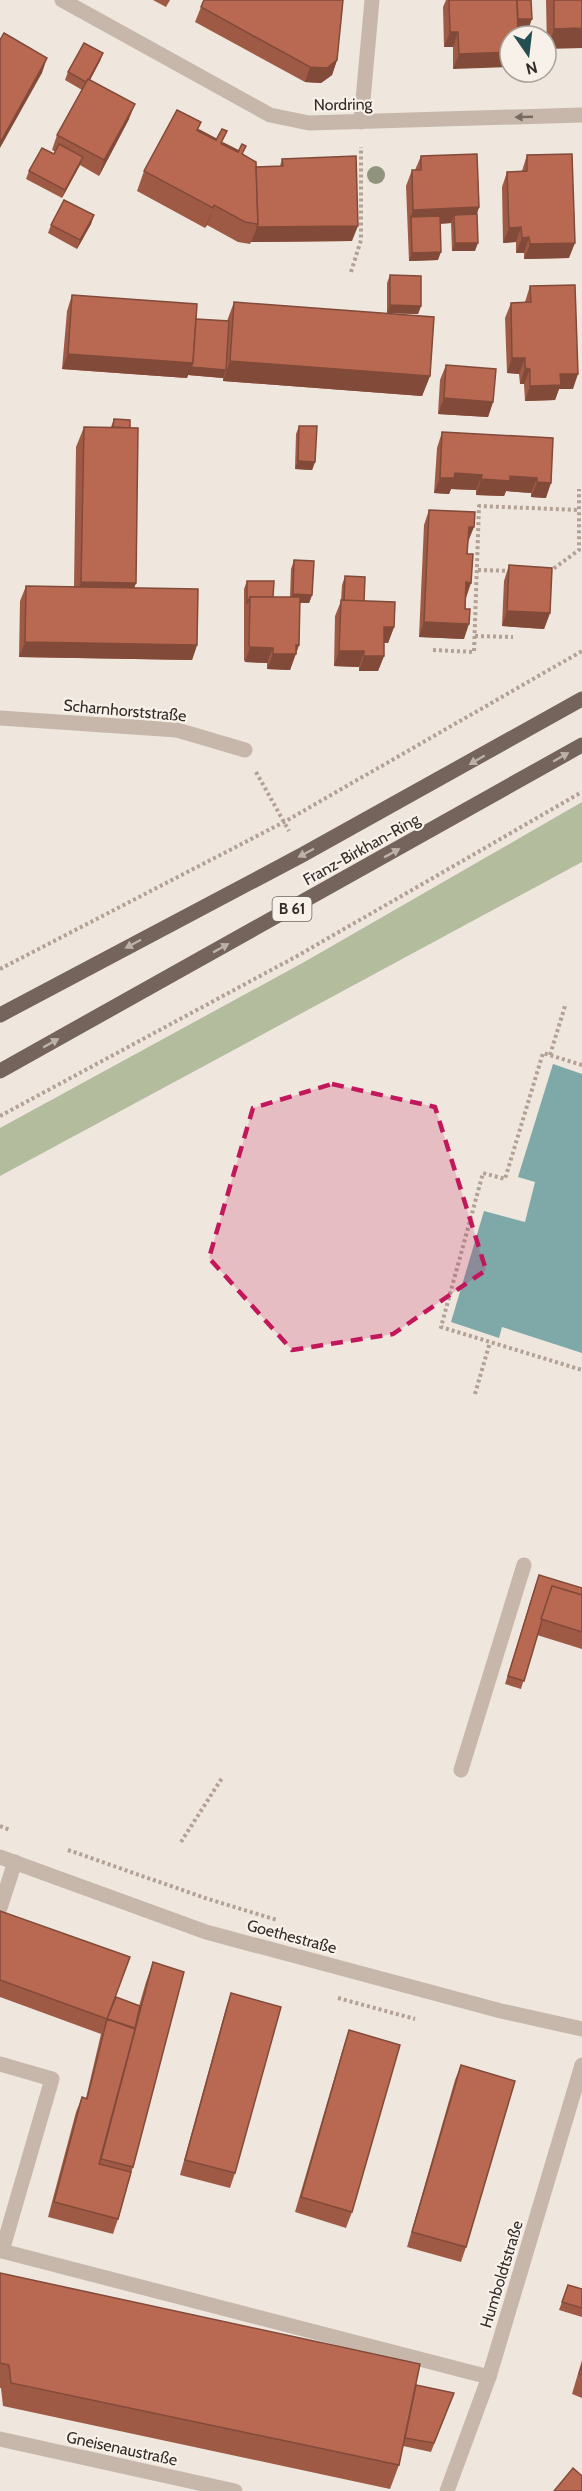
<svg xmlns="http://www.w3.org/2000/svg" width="582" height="2491" font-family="Cabin,sans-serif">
	<rect width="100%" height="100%" fill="#efe6dd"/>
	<path fill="#b3bd9e" d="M582 802V862L0 1176V1128L306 961Z"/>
	<path fill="#7fa8a9" d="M553 1064 582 1074V1353L502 1327 499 1338 451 1322 484 1211 525 1222 535 1182 518 1177Z"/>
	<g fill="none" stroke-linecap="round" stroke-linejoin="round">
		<g stroke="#b2a194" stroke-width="4" stroke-dasharray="3 3" stroke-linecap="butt">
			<path d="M351 272 361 240V147"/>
			<path d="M478 570 512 571"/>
			<path d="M549 572 579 550V489"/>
			<path d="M475 636 513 637"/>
			<path d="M433 650 474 652 479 506 579 510"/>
			<path d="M256 772 289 831"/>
			<path d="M0 969 284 822 582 651"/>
			<path d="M550 1055 565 1006"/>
			<path d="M582 1065 543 1053 505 1179 483 1173 441 1327 582 1370"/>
			<path d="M0 1116 299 955 582 792"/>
			<path d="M475 1394 490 1342"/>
			<path d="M0 1826 10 1830"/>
			<path d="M181 1842 222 1778"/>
			<path d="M68 1850 205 1898 277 1920"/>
			<path d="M338 1998 415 2019"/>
		</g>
		<g stroke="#c6b7aa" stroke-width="15">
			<path d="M62 0 270 115 309 123 582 115"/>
			<path d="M361 122 372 0"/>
			<path d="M0 718 177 730 245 750"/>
			<path d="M461 1770 524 1565"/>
			<path d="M0 1857 206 1932 501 2011 582 2029"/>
			<path d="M0 1908 15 1862"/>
			<path d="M0 2064 52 2079 2 2251 489 2377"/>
			<path d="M0 2439 235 2491"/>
			<path d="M447 2491 489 2377 582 2065"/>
		</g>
		<g stroke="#75645b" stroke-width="15">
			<path d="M0 1015 302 855 582 699"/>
			<path d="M0 1071 582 745"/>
		</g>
	</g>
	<circle fill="#91947d" cx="376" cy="175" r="9"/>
	<g fill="#9f5a46">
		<path d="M153 0H170L166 7Z"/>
		<path d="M446 0H531L529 27H518L453 69V47H444L443 7Z"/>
		<path d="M546 0H582L547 49Z"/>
		<path d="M201 7 337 60 332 75 321 83 305 82 195 22Z"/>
		<path d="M103 53 100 61 90 80 129 119 99 176 80 165 62 198 26 179 29 171 54 154 56 152 52 150 57 135 82 90 65 80 68 72Z"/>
		<path d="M201 122 198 130 223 143 243 155 256 167 280 166 282 159 352 241 251 242 250 244 238 242 207 225 205 228 137 191 144 171Z"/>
		<path d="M527 155 569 258 524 259V253H516V242L503 243 502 187 507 172 522 171Z"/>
		<path d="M421 156 479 207 477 214 475 251H452L451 223 440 224 438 260 409 261 406 186 412 170H415Z"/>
		<path d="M94 215 91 224 77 249 48 233 51 225Z"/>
		<path d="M390 275 421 306 418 314 387 313V283Z"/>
		<path d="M530 286 573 389H559L555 400 525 401 524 384H520L519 374 507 373 505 318 511 303 525 302Z"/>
		<path d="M72 295 196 319 227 321 234 302 430 376 422 396 223 381V378L188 375 187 378 62 369 67 311Z"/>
		<path d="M446 365 493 402 488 417 438 414 440 380Z"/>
		<path d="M114 419 130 428 136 583 134 588 197 645 192 660 19 657 20 601 26 586 74 587 76 447 84 427H111Z"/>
		<path d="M299 426 315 462 312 470 295 469 296 434Z"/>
		<path d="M442 432 553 438 546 498 531 497V493L506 491 504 496 476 495V490L451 489 449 494 434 493 437 448Z"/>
		<path d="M429 510 468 542 464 639 419 637 424 525Z"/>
		<path d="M294 560 312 595 309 603H300L299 645 290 670 267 669V663L245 662 244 660V589L247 581 273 597H290L291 569Z"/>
		<path d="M509 565 550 613 544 629 502 626 504 581Z"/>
		<path d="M345 576 364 601 394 627 388 643H384V656L378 671H359V667L334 666 335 616 341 601 342 585Z"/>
		<path d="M536 1583 582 1588V1649L537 1635 521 1689 505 1684Z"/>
		<path d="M0 1911 107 2019 139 2006 146 1982 153 1962 133 2167 118 2219 113 2234 48 2217 76 2112 82 2097 86 2098 101 2034 0 1997Z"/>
		<path d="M231 1993 235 2173 230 2188 180 2175 226 2008Z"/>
		<path d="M349 2030 352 2212 346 2228 295 2212 344 2045Z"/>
		<path d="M461 2065 466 2247 461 2262 407 2247 455 2080Z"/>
		<path d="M0 2273 416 2385 454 2393 431 2452 403 2446 399 2465 390 2489 3 2406 1 2388H0Z"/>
		<path d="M568 2285 582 2289V2317L559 2310Z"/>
		<path d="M582 2360V2398L572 2394Z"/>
	</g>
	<g fill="#824a39">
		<path d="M515 19H532L529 27H512Z"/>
		<path d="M582 28V48L547 49 554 29Z"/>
		<path d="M450 32H458L453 47H444Z"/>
		<path d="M510 52V67L453 69 459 54Z"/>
		<path d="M103 53 100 61 84 91 87 83Z"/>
		<path d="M47 58 42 73 0 148V143Z"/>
		<path d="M337 60 332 75 321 83 305 82 310 67Z"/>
		<path d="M135 104 129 119 99 176 104 160Z"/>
		<path d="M83 157 80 165 62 198 65 190Z"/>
		<path d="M214 205 207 225 205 228 213 208Z"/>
		<path d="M479 207 474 222 454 215 451 223 411 225V217L408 225 413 210Z"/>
		<path d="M94 215 91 224 77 249 80 240Z"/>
		<path d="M358 226 352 241 251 242 257 227Z"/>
		<path d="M521 227 516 242 503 243 509 228Z"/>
		<path d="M529 237 524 253H516L522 238Z"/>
		<path d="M455 243H478L475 251H452Z"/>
		<path d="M575 243 569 258 524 259 530 244Z"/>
		<path d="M441 252 438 260 409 261 412 253Z"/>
		<path d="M390 305 421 306 418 314 387 313Z"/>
		<path d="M68 354 193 363 226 370 223 378 188 375 187 378 62 369Z"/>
		<path d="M512 358H525L519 374 507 373Z"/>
		<path d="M230 361 430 376 422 396 223 381Z"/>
		<path d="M525 368 530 369 524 384H520Z"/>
		<path d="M560 374H578L573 389H559L555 400 525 401 530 386Z"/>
		<path d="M444 398 493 402 488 417 438 414Z"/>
		<path d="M298 461 315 462 312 470 295 469Z"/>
		<path d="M455 473 482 475 476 490 451 489 449 494 434 493 440 478Z"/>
		<path d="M510 476 537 478 531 493 506 491 504 496 476 495 481 479Z"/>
		<path d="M537 482 551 483 546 498 531 497Z"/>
		<path d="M469 527H474L468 542H463Z"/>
		<path d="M81 582 136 583 128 603 74 602Z"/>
		<path d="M466 582 471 583 466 598Z"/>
		<path d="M293 594 312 595 309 603 290 602Z"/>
		<path d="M507 611 550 613 544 629 502 626Z"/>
		<path d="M424 622 469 624 464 639 419 637Z"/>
		<path d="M384 627H394L388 643 379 642Z"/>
		<path d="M25 642 197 645 192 660 19 657Z"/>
		<path d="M296 645H299L290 670 267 669 273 654Z"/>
		<path d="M250 647 273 648 267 663 245 662Z"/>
		<path d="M339 651H364L359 667 334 666Z"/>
		<path d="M364 656H384L378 671H359Z"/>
	</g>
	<g fill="#b96951" stroke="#824a39" stroke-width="1.5">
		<path d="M204 0H343L337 60 327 68 310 67 201 7Z"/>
		<path d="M449 0H517L518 36H510V52L459 54 458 32H450Z"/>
		<path d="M517 0H531L532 19H518Z"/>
		<path d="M554 0H582V28L554 29Z"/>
		<path d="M4 33 47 58 0 143V40Z"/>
		<path d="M84 43 103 53 89 79H88L86 82 68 72Z"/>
		<path d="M88 79 135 104 104 160 57 135Z"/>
		<path d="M177 110 201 122 197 130 216 140 222 129 227 131 221 143 238 152 242 144 246 146 242 154 256 162 258 224 245 222 214 205 213 208 144 171Z"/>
		<path d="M199 130 216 139V140L198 131Z"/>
		<path d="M223 143 239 151 238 152 222 144Z"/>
		<path d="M59 144 83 157 65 190 29 171 42 148 54 154Z"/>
		<path d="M477 154 479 207 413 210 412 170H421V156Z"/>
		<path d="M572 154 575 243 530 244 529 237 522 238 521 227 509 228 507 172 527 171V155Z"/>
		<path d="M356 156 358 226 257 227 258 224 256 167 283 166 282 159Z"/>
		<path d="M64 200 94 215 80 240 51 225Z"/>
		<path d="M477 214 478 243H455L454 215Z"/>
		<path d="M440 216 441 252 412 253 411 217Z"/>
		<path d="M390 275 421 276V306L390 305Z"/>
		<path d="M575 285 578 374H560L561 385 530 386V369L525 368V358H512L511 303 531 302 530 286Z"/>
		<path d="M72 295 197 304 193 363 68 354Z"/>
		<path d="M234 302 434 317 430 376 230 361Z"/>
		<path d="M196 319 229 321 226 370 191 367 193 363Z"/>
		<path d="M446 365 496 369 493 402 444 398Z"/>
		<path d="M114 419 130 420V428L113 427Z"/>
		<path d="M299 426H317L315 462 298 461Z"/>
		<path d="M84 427 138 428 136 583 81 582Z"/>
		<path d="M442 432 553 438 551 483 537 482V478L510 476V481L481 479 482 475 455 473 454 478H440Z"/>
		<path d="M429 510 475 512 474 527H469L467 554H473L471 583 466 582 465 609H470L469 624 424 622Z"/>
		<path d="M294 560 314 561 312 595 293 594Z"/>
		<path d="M509 565 552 568 550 613 507 611Z"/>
		<path d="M345 576 365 577 364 601H344Z"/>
		<path d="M247 581H274L273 597H250L247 604Z"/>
		<path d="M26 586 198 589 197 645 25 642Z"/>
		<path d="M250 597H300L299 645H296V654H273V648L250 647 249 645Z"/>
		<path d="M341 600 395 602 394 627H384V656H364V651H339Z"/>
		<path d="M539 1575 582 1588V1595L552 1586 524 1681 508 1676Z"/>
		<path d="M552 1586 582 1595V1632L541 1619Z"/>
		<path d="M0 1911 130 1957 107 2019 0 1980Z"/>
		<path d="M153 1962 184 1972 133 2167 101 2159Z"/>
		<path d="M231 1993 281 2007 235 2173 185 2160Z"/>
		<path d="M116 1997 140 2006 135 2028 107 2019Z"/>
		<path d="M107 2019 135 2029 99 2164 131 2172 118 2219 54 2202 82 2097 87 2099Z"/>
		<path d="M349 2030 400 2045 352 2212 301 2197Z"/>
		<path d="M461 2065 515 2081 466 2247 412 2232Z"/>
		<path d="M0 2273 420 2364 399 2465 11 2383 9 2365 0 2363Z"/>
		<path d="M568 2285 582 2289V2308L562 2302Z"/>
		<path d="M582 2365V2375L579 2374Z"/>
		<path d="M416 2385 454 2393 434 2443 405 2438Z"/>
		<path d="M573 2468 582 2476V2491H554Z"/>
	</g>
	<defs><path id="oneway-solid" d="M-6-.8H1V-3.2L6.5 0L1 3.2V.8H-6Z" transform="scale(1.5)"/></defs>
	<use fill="#766b63" href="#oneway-solid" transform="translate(524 117) rotate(178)"/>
	<g fill="#bcb2a9">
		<use href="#oneway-solid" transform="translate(561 757) rotate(-30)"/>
		<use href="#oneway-solid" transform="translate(477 760) rotate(150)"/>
		<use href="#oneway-solid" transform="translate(306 853) rotate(152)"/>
		<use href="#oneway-solid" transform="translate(392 853) rotate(-29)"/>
		<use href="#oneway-solid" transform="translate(133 944) rotate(152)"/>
		<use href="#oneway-solid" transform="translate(221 948) rotate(-29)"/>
		<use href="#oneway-solid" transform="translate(51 1043) rotate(-29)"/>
	</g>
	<path fill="#c2185b" fill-opacity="0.2" stroke="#c2185b" stroke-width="4.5" stroke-dasharray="12 8" stroke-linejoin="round" d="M332 1084 435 1107 486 1270 393 1334 292 1350 209 1258 253 1108Z"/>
	<g text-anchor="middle" stroke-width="4.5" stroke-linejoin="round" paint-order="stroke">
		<rect fill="#f7f1e9" stroke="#6e6763" stroke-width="1.5" x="272.5" y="897" width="39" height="24" rx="4.5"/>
		<g font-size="15" font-weight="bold" fill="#342c29">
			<text x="292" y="914">B 61</text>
		</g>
		<g font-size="16" fill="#342c29" stroke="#f7f1e9">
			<text transform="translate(343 104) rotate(-1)" y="6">Nordring</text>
			<text transform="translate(125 710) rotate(5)" y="6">Scharnhorststraße</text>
			<text transform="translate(361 849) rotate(-29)" y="6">Franz-Birkhan-Ring</text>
			<text transform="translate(292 1936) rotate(15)" y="6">Goethestraße</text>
			<text transform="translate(501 2274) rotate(-73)" y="6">Humboldtstraße</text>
			<text transform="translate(122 2448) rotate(12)" y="6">Gneisenaustraße</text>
		</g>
	</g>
	<g transform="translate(528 54) rotate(166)"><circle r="28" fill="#f7f1e9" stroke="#a9a29c" stroke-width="1.5"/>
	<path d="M0-4.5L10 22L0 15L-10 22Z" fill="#234f52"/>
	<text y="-9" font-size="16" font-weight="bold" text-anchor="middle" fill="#342c29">N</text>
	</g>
</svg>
